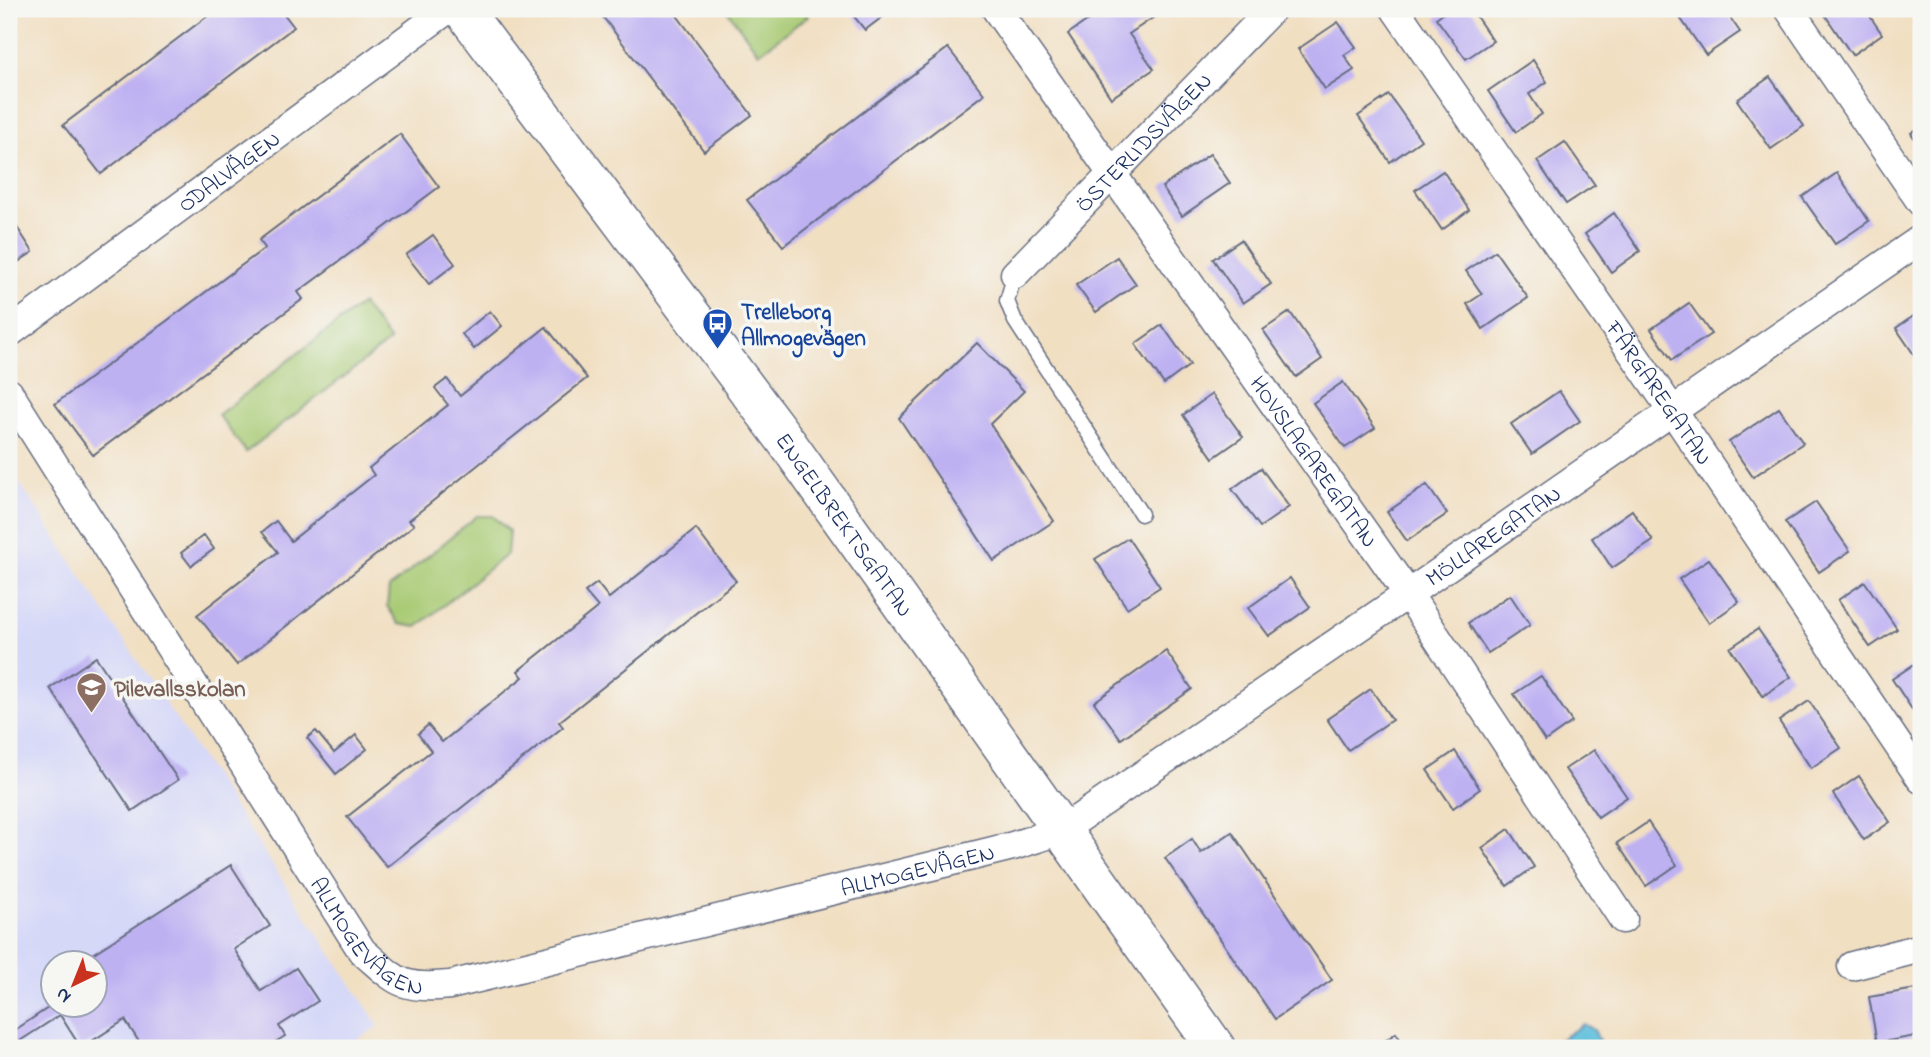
<svg xmlns="http://www.w3.org/2000/svg" width="1930" height="1057" font-family="'Indie Flower',sans-serif">
	<rect width="100%" height="100%" fill="#f6f6f2"/>
	<filter id="ink" filterUnits="userSpaceOnUse"><feTurbulence type="fractalNoise" baseFrequency=".0143" numOctaves="2"/><feDisplacementMap in="SourceGraphic" scale="14" xChannelSelector="R" yChannelSelector="G"/><feConvolveMatrix kernelMatrix="1 2 1 2 8 2 1 2 1" color-interpolation-filters="sRGB"/></filter>
	<filter id="wash" filterUnits="userSpaceOnUse"><feTurbulence type="fractalNoise" baseFrequency=".00686" numOctaves="4" result="noise"/><feDisplacementMap in="SourceGraphic" scale="28" xChannelSelector="R" yChannelSelector="G"/><feGaussianBlur stdDeviation="1.57" result="paint"/><feColorMatrix in="noise" values="0 0 0 0 0 0 0 0 0 0 0 0 0 0 0 0 0 1.4 0 .05"/><feComposite in="paint" operator="in"/></filter>
	<g filter="url(#wash)">
		<rect width="100%" height="100%" fill="#f1dfc2"/>
		<path fill="#d6d8f8" fill-rule="evenodd" d="M9 467 379 1026 344 1048H9ZM52 962H94V1004H52Z"/>
		<g fill="#a8ca73" stroke="#627c68" stroke-width="2">
			<path d="M726 9H802L808 16 759 53Z"/>
			<path d="M362 304 390 341 246 452 218 415Z"/>
			<path d="M477 516H493L509 531 507 554 417 627 399 624 387 606 389 588Z"/>
		</g>
		<path fill="#5cbedb" stroke="#3c769c" stroke-width="2" d="M1584 1024 1594 1030 1602 1048H1547Z"/>
		<g id="blocks">
			<g fill="#beb1f2">
				<path d="M217 9H280L294 27 101 174 63 125Z"/>
				<path d="M597 9H672L752 115 704 151Z"/>
				<path d="M848 9H893L865 30Z"/>
				<path d="M1104 9H1152L1157 15 1129 34 1154 69 1111 98 1068 34Z"/>
				<path d="M1449 9H1471L1493 41 1466 59 1436 18Z"/>
				<path d="M1674 9H1724L1740 32 1706 55Z"/>
				<path d="M1821 9H1865L1882 34 1852 55Z"/>
				<path d="M1338 22 1356 47 1344 55 1354 70 1325 89 1298 49Z"/>
				<path d="M948 48 984 94 783 246 747 200Z"/>
				<path d="M1533 60 1547 82 1529 94 1542 114 1516 132 1488 91Z"/>
				<path d="M1770 77 1804 126 1771 149 1737 100Z"/>
				<path d="M1389 95 1421 140 1390 162 1358 116Z"/>
				<path d="M1921 126V148L1911 133Z"/>
				<path d="M400 134 439 187 298 292 303 299 93 455 55 404 265 248 259 240Z"/>
				<path d="M1565 142 1595 185 1566 204 1537 161Z"/>
				<path d="M1210 154 1230 183 1182 216 1162 187Z"/>
				<path d="M1443 171 1469 210 1442 230 1415 190Z"/>
				<path d="M1837 173 1869 221 1835 244 1802 197Z"/>
				<path d="M1614 213 1640 251 1611 272 1585 234Z"/>
				<path d="M9 215 33 252 9 268Z"/>
				<path d="M433 235 455 264 429 284 406 255Z"/>
				<path d="M1241 240 1271 284 1243 303 1213 259Z"/>
				<path d="M1495 251 1528 298 1483 329 1467 304 1482 294 1466 271Z"/>
				<path d="M1117 257 1136 284 1096 312 1076 285Z"/>
				<path d="M1689 303 1711 334 1672 360 1651 329Z"/>
				<path d="M490 311 502 326 474 349 462 334Z"/>
				<path d="M1921 311V365L1896 328Z"/>
				<path d="M1290 312 1322 359 1296 377 1263 330Z"/>
				<path d="M1162 325 1190 365 1164 384 1135 344Z"/>
				<path d="M546 327 587 378 409 520 414 525 237 665 197 615 278 552 262 532 276 521 291 541 374 475 369 468 448 405 435 388 447 379 460 396Z"/>
				<path d="M977 343 1024 391 990 424 1054 521 994 561 899 418Z"/>
				<path d="M1343 382 1375 428 1345 448 1313 403Z"/>
				<path d="M1559 391 1580 421 1532 454 1511 424Z"/>
				<path d="M1212 394 1243 437 1213 458 1183 415Z"/>
				<path d="M1779 408 1803 443 1753 477 1729 442Z"/>
				<path d="M1261 468 1289 507 1260 527 1232 489Z"/>
				<path d="M1427 485 1447 514 1407 541 1387 512Z"/>
				<path d="M1816 502 1850 551 1819 572 1785 522Z"/>
				<path d="M1632 510 1653 541 1612 568 1592 538Z"/>
				<path d="M696 529 736 581 559 722 563 727 387 867 347 817 431 751 418 734 428 725 442 742 523 677 518 671 598 607 585 592 597 583 609 598Z"/>
				<path d="M204 535 214 549 191 566 181 553Z"/>
				<path d="M1128 538 1160 587 1127 608 1095 559Z"/>
				<path d="M1709 559 1739 602 1709 623 1679 579Z"/>
				<path d="M1290 578 1310 607 1269 636 1248 608Z"/>
				<path d="M1865 582 1897 629 1870 647 1838 600Z"/>
				<path d="M1510 595 1530 625 1488 653 1468 623Z"/>
				<path d="M1758 629 1791 677 1763 696 1730 648Z"/>
				<path d="M1166 651 1192 689 1121 739 1094 702Z"/>
				<path d="M96 657 178 780 132 811 50 688Z"/>
				<path d="M1919 661 1921 664V723L1892 679Z"/>
				<path d="M1541 676 1572 722 1545 741 1514 694Z"/>
				<path d="M1371 689 1392 720 1348 750 1327 719Z"/>
				<path d="M1809 701 1841 748 1811 768 1779 721Z"/>
				<path d="M316 731 334 753 356 735 367 749 336 774 307 738Z"/>
				<path d="M1594 750 1627 797 1598 817 1565 769Z"/>
				<path d="M1455 751 1480 789 1453 808 1427 770Z"/>
				<path d="M1859 776 1890 822 1864 840 1833 794Z"/>
				<path d="M1648 822 1677 865 1646 886 1617 843Z"/>
				<path d="M1509 829 1534 867 1507 886 1482 848Z"/>
				<path d="M1232 832 1332 980 1275 1019 1165 858 1192 839 1201 853Z"/>
				<path d="M231 865 270 926 234 949 261 991 296 968 318 1001 279 1026 285 1036 266 1048H143L125 1020 81 1048 60 1015 9 1048V1034L54 1004H94V962H80Z"/>
				<path d="M52 980V1004L42 987Z"/>
				<path d="M1916 989 1921 1017V1035L1877 1043 1869 997Z"/>
				<path d="M1396 1033 1406 1048H1375Z"/>
			</g>
		</g>
	</g>
	<g filter="url(#ink)">
		<use href="#blocks" fill-opacity="0" stroke="#666d81" stroke-width="2"/>
		<g fill="none" stroke-linecap="round" stroke-linejoin="round">
			<defs>
				<path id="service" d="M1015 274 1007 301 1015 321 1141 514"/>
				<g id="minor">
					<path id="s1" d="M996 9 1408 594 1623 919"/>
					<path id="s2" d="M1395 9 1672 410 1921 779"/>
					<path d="M1789 9 1921 202"/>
					<path id="s3" d="M1015 274 1272 9"/>
					<path id="s4" d="M9 333 448 9"/>
					<path id="s5" d="M9 393 362 951C397 981 400 990 450 985L1013 846 1062 830 1408 594 1921 239"/>
					<path d="M1852 966 1921 948"/>
				</g>
				<g id="secondary">
					<path id="s6" d="M462 9 783 437 1216 1048"/>
				</g>
			</defs>
			<use href="#service" stroke="#666d81" stroke-width="17"/>
			<use href="#minor" stroke="#666d81" stroke-width="31"/>
			<use href="#secondary" stroke="#666d81" stroke-width="41"/>
			<use href="#service" stroke="#fff" stroke-width="14"/>
			<use href="#minor" stroke="#fff" stroke-width="28"/>
			<use href="#secondary" stroke="#fff" stroke-width="38"/>
		</g>
	</g>
	<defs>
		<symbol id="bus-pin" viewBox="-11 -11 22 30"><path d="M0 17L-7.5 6A9.5 9.5 0 1 1 7.5 6Z" fill="#1a4fb4" stroke="#f6f6f2"/><path d="M-5-6H5V4H4V6H2V4H-2V6H-4V4H-5ZM-3.5-4V0h7V-4ZM-3.5 1.2v1.5H-2V1.2ZM2 1.2v1.5H3.5V1.2Z" fill="#fff"/></symbol>
		<symbol id="school-pin" viewBox="-11 -11 22 30"><path d="M0 17L-7.5 6A9.5 9.5 0 1 1 7.5 6Z" fill="#8d6e63" stroke="#f6f6f2"/><path d="M0-5L7-2L0 1L-7-2ZM-4 1L0 2.5L4 1V4Q0 6-4 4Z" fill="#fff"/></symbol>
	</defs>
	<g fill-rule="evenodd">
		<use href="#bus-pin" x="700" y="306" width="35" height="47"/>
		<use href="#school-pin" x="74" y="670" width="35" height="47"/>
	</g>
	<g text-anchor="middle" stroke-width="7" stroke-linejoin="round" paint-order="stroke">
		<g font-size="23" fill="#1b2f5e" stroke="#f6f6f2">
			<text dy="8" stroke="none"><textPath href="#s3" startOffset="184">ÖSTERLIDSVÄGEN</textPath></text>
			<text dy="8" stroke="none"><textPath href="#s4" startOffset="273">ODALVÄGEN</textPath></text>
			<text dy="8" stroke="none"><textPath href="#s2" startOffset="466">FÄRGAREGATAN</textPath></text>
			<text dy="8" stroke="none"><textPath href="#s1" startOffset="553">HOVSLAGAREGATAN</textPath></text>
			<text dy="8" stroke="none"><textPath href="#s6" startOffset="642">ENGELBREKTSGATAN</textPath></text>
			<text dy="8" stroke="none"><textPath href="#s5" startOffset="1913">MÖLLAREGATAN</textPath></text>
			<text dy="8" stroke="none"><textPath href="#s5" startOffset="1241">ALLMOGEVÄGEN</textPath></text>
			<text dy="8" stroke="none"><textPath href="#s5" startOffset="654">ALLMOGEVÄGEN</textPath></text>
		</g>
		<g font-size="23" font-weight="bold" fill="#164399" stroke="#f6f6f2" text-anchor="start">
			<text x="741" y="319">Trelleborg<tspan x="741" dy="26">Allmogevägen</tspan></text>
		</g>
		<g font-size="23" font-weight="bold" fill="#785e54" stroke="#f6f6f2" text-anchor="start">
			<text x="114" y="696">Pilevallsskolan</text>
		</g>
	</g>
	<rect width="1930" height="1057" fill="none" stroke="#f6f6f2" stroke-width="35"/>
	<g transform="translate(74 984) rotate(223)"><circle r="33" fill="#f6f6f2" stroke="#9ea6b7" stroke-width="2"/>
	<path d="M0-5L12 26L0 18L-12 26Z" fill="#c8321e"/>
	<text y="-10" font-size="19" font-weight="bold" text-anchor="middle" fill="#1b2f5e">N</text>
	</g>
</svg>
